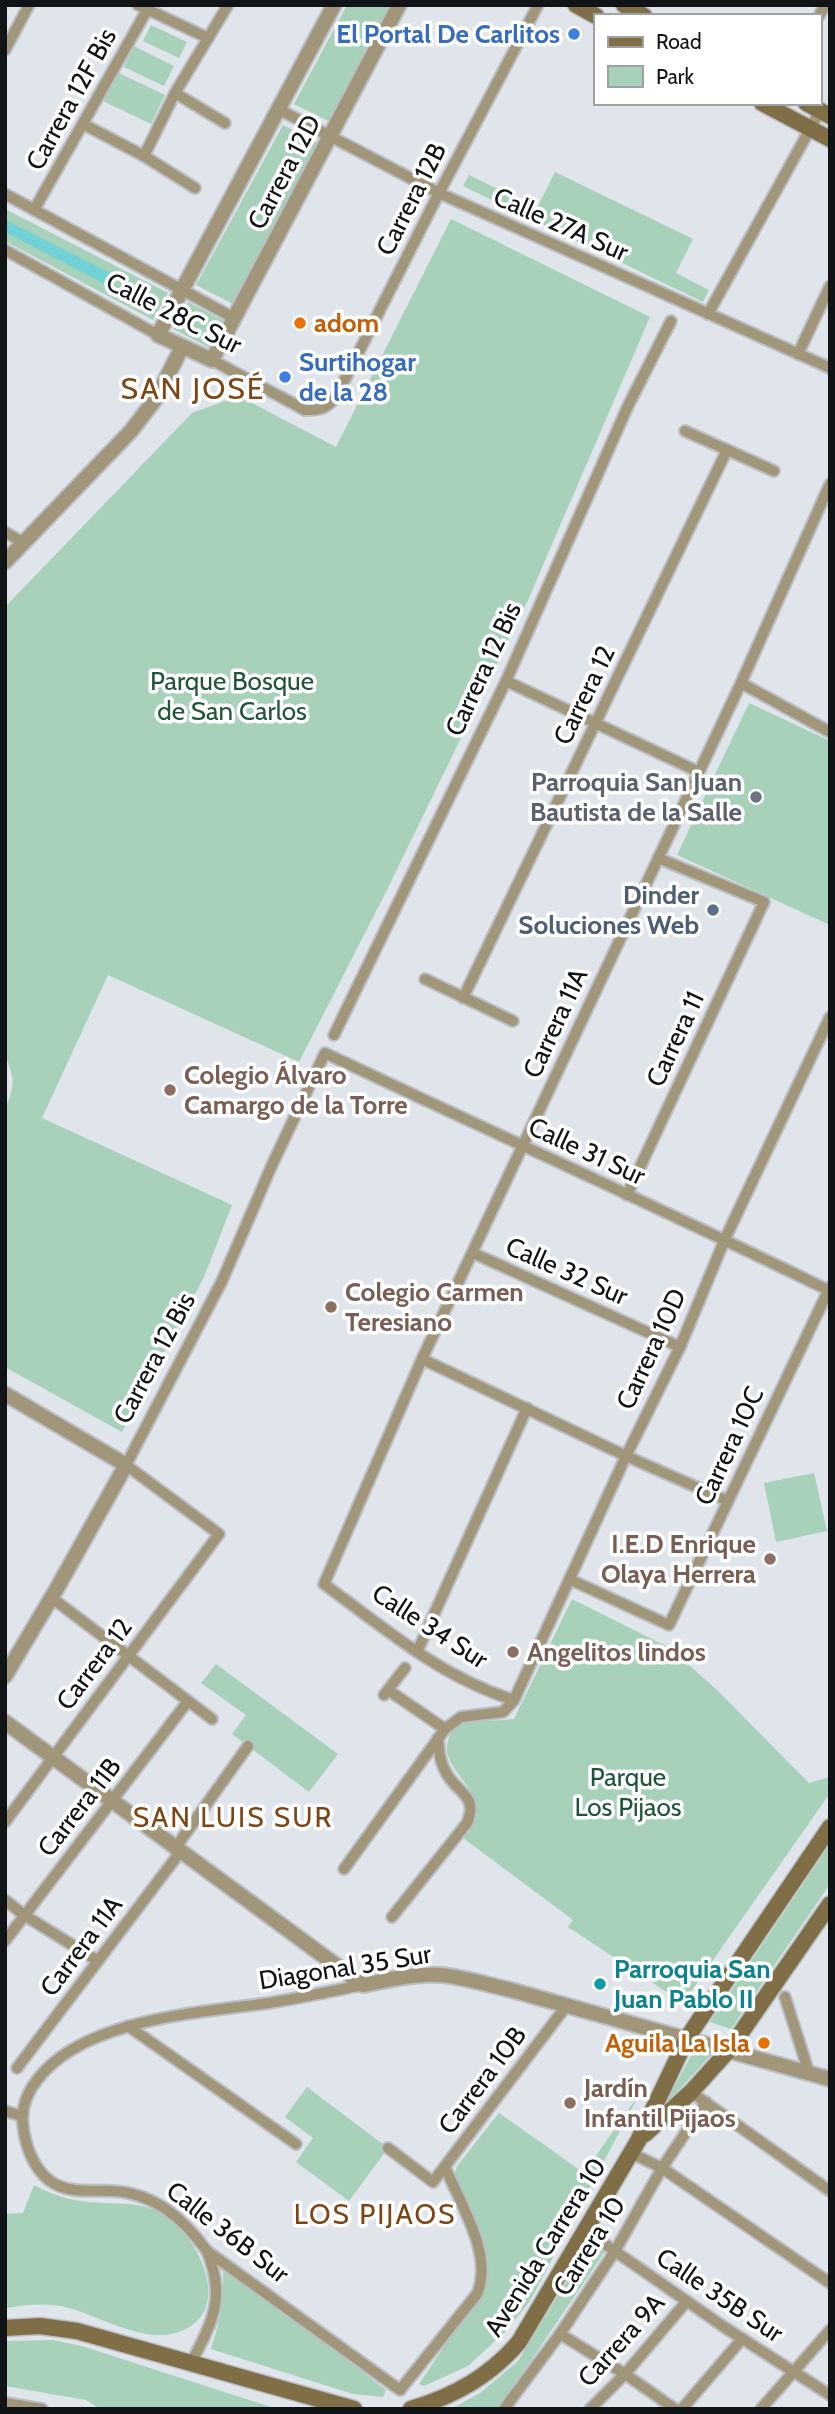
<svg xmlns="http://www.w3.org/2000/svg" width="835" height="2414" font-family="Cabin,sans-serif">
	<rect width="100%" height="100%" fill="#dfe5eb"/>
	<g fill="#a7d1b9">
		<path d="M347 5H392L330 122 294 104Z"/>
		<path d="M151 25 187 42 179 58 143 41Z"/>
		<path d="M134 46 174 66 164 86 124 67Z"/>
		<path d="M117 72 165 95 151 124 103 101Z"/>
		<path d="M283 125 320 144 233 304 196 285Z"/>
		<path d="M555 172 693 239 676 273 709 290 703 302 463 186 469 175 537 208Z"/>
		<path d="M5 209 168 293 153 320 5 241Z"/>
		<path d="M451 219 650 317 528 600 386 892 299 1062 108 975 42 1118 232 1205 204 1277 122 1432 5 1367V1108C17 1083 13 1078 5 1053V607L192 413 239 396 336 447Z"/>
		<path d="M188 302 224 321 210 348 173 329Z"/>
		<path d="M749 703 830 741V925L677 855Z"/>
		<path d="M814 1473 827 1531 776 1542 764 1483Z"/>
		<path d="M572 1599 670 1648 718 1691 809 1783 830 1777V1793L683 2003 568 1927 573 1920 463 1838C470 1830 478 1821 477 1810 476 1782 432 1762 452 1732 456 1728 459 1724 465 1723 480 1720 498 1721 514 1719Z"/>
		<path d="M216 1664 338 1754 309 1792 232 1734 246 1715 201 1683Z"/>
		<path d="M830 1844V1884L731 2029 710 2022Z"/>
		<path d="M694 2050 711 2055 664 2106Z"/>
		<path d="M307 2087 388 2148 349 2201 296 2162 313 2138 285 2117Z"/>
		<path d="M640 2093 530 2301 506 2331 468 2366 424 2386 419 2384 487 2282 488 2259 459 2185 455 2173 457 2166 499 2113 584 2173Z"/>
		<path d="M34 2185C52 2195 69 2200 89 2202 116 2205 144 2200 167 2217 204 2244 236 2319 171 2334 141 2341 98 2316 69 2308 47 2302 27 2305 5 2308V2214L23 2213Z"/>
		<path d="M592 2240 608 2247 498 2409H451L480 2393 518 2361Z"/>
		<path d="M223 2264 386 2390 383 2397 353 2394 211 2349C221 2318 224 2297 223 2264Z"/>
		<path d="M54 2340 82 2346 274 2408 100 2409 86 2400 5 2386V2341Z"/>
	</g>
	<path fill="#72d1d6" d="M5 220 118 277 113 288 5 232Z"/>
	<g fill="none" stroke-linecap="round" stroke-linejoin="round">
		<defs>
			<g id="minor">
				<path d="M138 5 208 38"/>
				<path d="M819 16 825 5"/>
				<path d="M5 50 29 5"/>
				<path d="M175 93 225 123"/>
				<path d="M280 110 439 193 830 368"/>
				<path d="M83 124 144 156 195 188"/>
				<path d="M144 156 175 93 228 5"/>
				<path d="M5 194 234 318"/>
				<path d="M34 210 147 10"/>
				<path d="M5 250 158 335"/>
				<path d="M708 314 820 111"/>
				<path d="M798 354 830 286"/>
				<path d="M212 360 305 410C320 410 326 409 336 397L439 193 538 5"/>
				<path d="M685 431 774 471"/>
				<path d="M5 532 24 543"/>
				<path d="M506 681 699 772"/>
				<path d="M741 683 830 732"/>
				<path d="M425 979 513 1021"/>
				<path d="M463 998 727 450"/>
				<path d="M334 1035 506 681 628 406 671 321"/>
				<path d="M627 1195 764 902 658 858"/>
				<path d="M473 1253 680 1347"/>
				<path d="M422 1359 626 1456 728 1501"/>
				<path d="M571 1580 669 1625 830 1287"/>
				<path d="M52 1598 212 1719"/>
				<path d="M417 1652 527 1408"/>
				<path d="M388 1690 445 1729"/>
				<path d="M384 1695 405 1668"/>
				<path d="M514 1700C442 1678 384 1628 324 1584L422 1359 741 683 830 484"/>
				<path d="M5 1822 219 1534 126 1465 222 1281 272 1165 325 1053C493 1133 663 1209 830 1291"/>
				<path d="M176 1847 248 1746"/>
				<path d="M344 1869 445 1729 461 1717 503 1712 514 1700 626 1456 680 1347 725 1239 830 1017"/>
				<path d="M5 1900 24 1915 98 1961"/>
				<path d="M392 1917 467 1823C478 1797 460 1794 448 1776 440 1764 439 1752 438 1738"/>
				<path d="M5 1941 188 1701"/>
				<path d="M363 1985C332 1991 300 1998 269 2003 198 2013 83 2019 37 2080 27 2093 21 2109 23 2125 25 2145 33 2168 50 2181 69 2194 90 2190 112 2191 154 2193 183 2218 207 2251L400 2390 477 2294C494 2256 460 2203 445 2167"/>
				<path d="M785 1997 809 2073"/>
				<path d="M128 2026 296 2144"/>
				<path d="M17 2068 181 1851"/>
				<path d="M691 2092 830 2191"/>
				<path d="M5 2111 22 2116"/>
				<path d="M388 2148 433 2182 567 2005"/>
				<path d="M631 2153 662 2168 830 2283"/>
				<path d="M586 2231 724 2327 830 2395"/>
				<path d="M560 2334 625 2374 675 2409"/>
				<path d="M191 2363C213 2321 226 2297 207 2251"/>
				<path d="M5 2403 42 2409"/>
				<path d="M504 2409 560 2334 615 2251 662 2168 706 2102"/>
				<path d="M590 2409 625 2374 687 2301"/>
				<path d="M682 2409 742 2339"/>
				<path d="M761 2409 830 2330"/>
			</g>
			<g id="tertiary">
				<path d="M334 5 158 335 212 360 399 5"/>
				<path d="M5 562 131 431 157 397 182 347"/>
				<path d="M5 1394 126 1465 56 1590 5 1676"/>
				<path d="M5 1722 363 1985C388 1980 415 1973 441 1975 463 1977 485 1984 507 1989L830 2079"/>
			</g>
			<g id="secondary">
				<path d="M576 5 596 16"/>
				<path d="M624 5 644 16"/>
				<path d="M762 103 830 139"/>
				<path d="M806 103 830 116"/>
				<path d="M645 2134 691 2092 729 2050 830 1904"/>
				<path d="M5 2328 40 2326 77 2331 354 2409"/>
				<path d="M411 2409C454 2396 489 2377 519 2342L638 2141 687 2038 830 1827"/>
			</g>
		</defs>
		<use href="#minor" stroke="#babfc5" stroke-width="14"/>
		<use href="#tertiary" stroke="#babfc5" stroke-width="18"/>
		<use href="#secondary" stroke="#babfc5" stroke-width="19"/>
		<use href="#minor" stroke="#a1967a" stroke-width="10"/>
		<use href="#tertiary" stroke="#a1967a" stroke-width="14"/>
		<use href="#secondary" stroke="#806f46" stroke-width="16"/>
	</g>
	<g fill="#3f7fe0" stroke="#fff" stroke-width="2.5">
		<circle cx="574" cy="34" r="7"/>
		<circle cx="285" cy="377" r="7"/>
	</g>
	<g fill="#e8710a" stroke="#fff" stroke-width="2.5">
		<circle cx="300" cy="323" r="7"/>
		<circle cx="764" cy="2043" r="7"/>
	</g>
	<circle fill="#6b7280" stroke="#fff" stroke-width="2.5" cx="756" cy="797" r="7"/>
	<circle fill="#5c6f8a" stroke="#fff" stroke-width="2.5" cx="713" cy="910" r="7"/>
	<g fill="#8d6e63" stroke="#fff" stroke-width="2.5">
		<circle cx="170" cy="1090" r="7"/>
		<circle cx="331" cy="1307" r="7"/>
		<circle cx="770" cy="1559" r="7"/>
		<circle cx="513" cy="1652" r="7"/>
		<circle cx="570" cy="2103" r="7"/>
	</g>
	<circle fill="#0f9aa8" stroke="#fff" stroke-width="2.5" cx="600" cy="1984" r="7"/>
	<g text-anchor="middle" stroke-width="7" stroke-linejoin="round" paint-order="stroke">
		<g font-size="26" font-weight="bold" fill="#366cbe" stroke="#fff" text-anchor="end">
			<text x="560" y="43">El Portal De Carlitos</text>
			<text x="299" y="371" text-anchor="start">Surtihogar<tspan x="299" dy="30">de la 28</tspan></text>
		</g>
		<g font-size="26" fill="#111416" stroke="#fff">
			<text transform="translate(71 99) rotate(-61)" y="9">Carrera 12F Bis</text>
			<text transform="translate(284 172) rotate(-62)" y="9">Carrera 12D</text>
			<text transform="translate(411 199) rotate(-63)" y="9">Carrera 12B</text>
			<text transform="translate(561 224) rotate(24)" y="9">Calle 27A Sur</text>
			<text transform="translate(174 313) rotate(27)" y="9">Calle 28C Sur</text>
			<text transform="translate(483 669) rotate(-65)" y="9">Carrera 12 Bis</text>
			<text transform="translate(584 695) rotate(-64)" y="9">Carrera 12</text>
			<text transform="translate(555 1023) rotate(-65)" y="9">Carrera 11A</text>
			<text transform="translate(675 1039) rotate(-65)" y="9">Carrera 11</text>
			<text transform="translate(587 1151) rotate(25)" y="9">Calle 31 Sur</text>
			<text transform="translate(567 1271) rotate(24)" y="9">Calle 32 Sur</text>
			<text transform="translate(651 1349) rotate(-65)" y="9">Carrera 10D</text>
			<text transform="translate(154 1358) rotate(-62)" y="9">Carrera 12 Bis</text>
			<text transform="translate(729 1446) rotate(-65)" y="9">Carrera 10C</text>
			<text transform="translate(430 1626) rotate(33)" y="9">Calle 34 Sur</text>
			<text transform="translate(94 1664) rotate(-53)" y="9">Carrera 12</text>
			<text transform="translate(79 1807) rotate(-52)" y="9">Carrera 11B</text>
			<text transform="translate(81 1946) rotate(-53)" y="9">Carrera 11A</text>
			<text transform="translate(345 1967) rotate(-9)" y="9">Diagonal 35 Sur</text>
			<text transform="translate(482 2080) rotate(-53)" y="9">Carrera 10B</text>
			<text transform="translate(228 2232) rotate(38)" y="9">Calle 36B Sur</text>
			<text transform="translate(589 2246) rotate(-58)" y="9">Carrera 10</text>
			<text transform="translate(545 2247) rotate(-58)" y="9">Avenida Carrera 10</text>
			<text transform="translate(720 2295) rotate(34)" y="9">Calle 35B Sur</text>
			<text transform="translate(621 2340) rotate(-48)" y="9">Carrera 9A</text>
		</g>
		<g font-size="26" font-weight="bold" fill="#c56008" stroke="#fff" text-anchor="start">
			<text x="314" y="332">adom</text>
			<text x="750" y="2052" text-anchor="end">Aguila La Isla</text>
		</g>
		<g font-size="26" fill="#20553b" stroke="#fff">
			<text x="232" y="690">Parque Bosque<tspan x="232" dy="30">de San Carlos</tspan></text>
			<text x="628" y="1786">Parque<tspan x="628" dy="30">Los Pijaos</tspan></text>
		</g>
		<g font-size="26" font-weight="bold" fill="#5b616d" stroke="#fff" text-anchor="end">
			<text x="742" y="791">Parroquia San Juan<tspan x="742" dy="30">Bautista de la Salle</tspan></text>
		</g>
		<g font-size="26" font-weight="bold" fill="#4e5e75" stroke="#fff" text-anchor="end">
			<text x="699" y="904">Dinder<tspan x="699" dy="30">Soluciones Web</tspan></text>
		</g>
		<g font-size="26" font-weight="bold" fill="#785e54" stroke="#fff" text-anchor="start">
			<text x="184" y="1084">Colegio Álvaro<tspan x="184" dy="30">Camargo de la Torre</tspan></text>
			<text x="345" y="1301">Colegio Carmen<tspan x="345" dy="30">Teresiano</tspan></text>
			<text x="756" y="1553" text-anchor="end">I.E.D Enrique<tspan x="756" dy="30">Olaya Herrera</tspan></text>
			<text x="527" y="1661">Angelitos lindos</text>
			<text x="584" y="2097">Jardín<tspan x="584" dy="30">Infantil Pijaos</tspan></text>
		</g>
		<g font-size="26" font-weight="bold" fill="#0d838f" stroke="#fff" text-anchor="start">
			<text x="614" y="1978">Parroquia San<tspan x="614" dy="30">Juan Pablo II</tspan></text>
		</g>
		<g font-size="28" letter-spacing="2" fill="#7e4412" stroke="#fff">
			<text x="233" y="1827">SAN LUIS SUR</text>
			<text x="375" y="2224">LOS PIJAOS</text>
		</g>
		<g font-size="30" letter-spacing="2" fill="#7e4412" stroke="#fff">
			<text x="193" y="399">SAN JOSÉ</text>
		</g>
	</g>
	<rect width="835" height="2414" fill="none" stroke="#111416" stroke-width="14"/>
	<rect x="594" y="14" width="228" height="91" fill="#ffffff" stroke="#a0a1a2" stroke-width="2"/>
	<rect x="608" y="37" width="35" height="10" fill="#806f46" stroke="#a0a1a2" stroke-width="2"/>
	<text x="656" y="49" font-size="21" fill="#111416">Road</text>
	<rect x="608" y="66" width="35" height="21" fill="#a7d1b9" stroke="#a0a1a2" stroke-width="2"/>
	<text x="656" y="84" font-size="21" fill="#111416">Park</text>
</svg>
